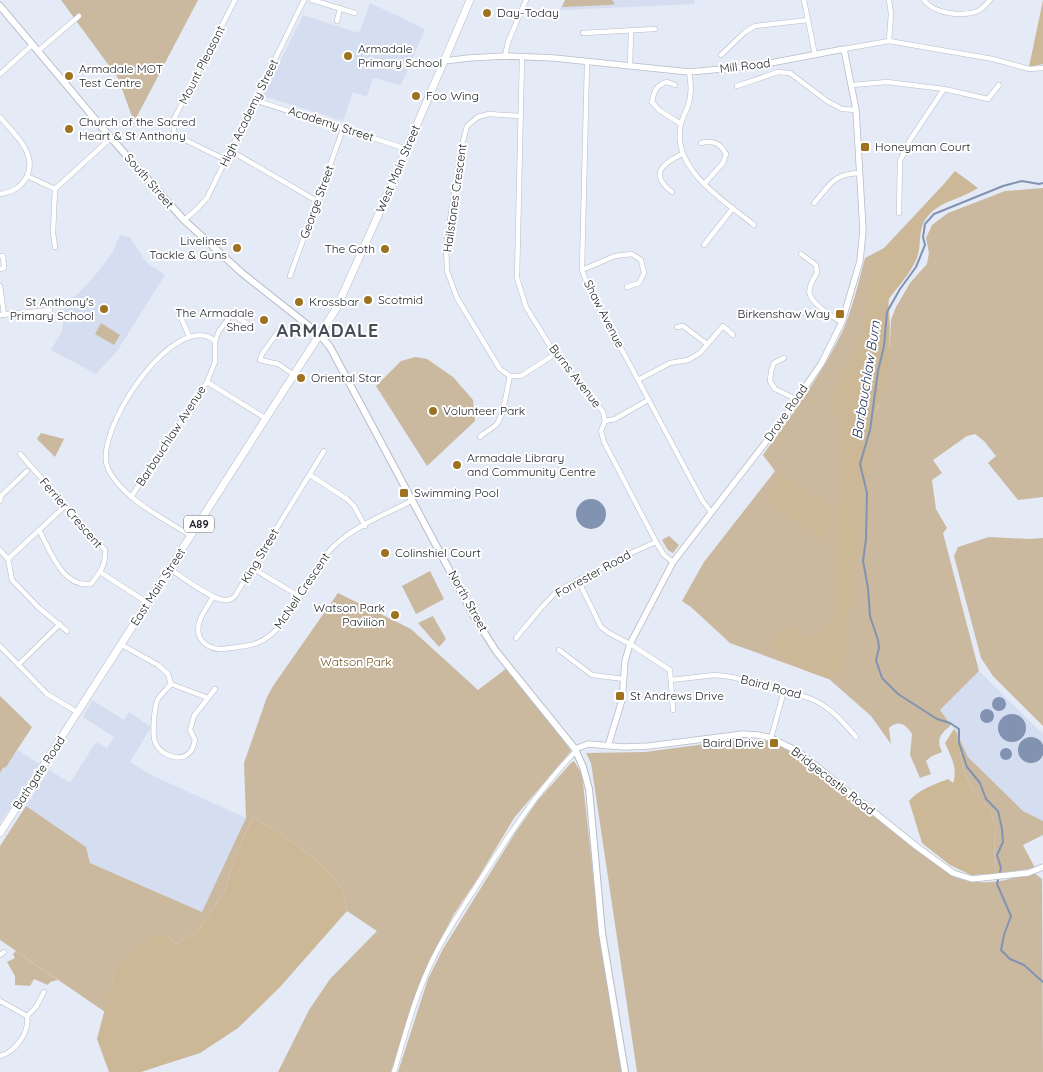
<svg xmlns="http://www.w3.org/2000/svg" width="1043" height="1072" font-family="Quicksand,sans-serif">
	<rect width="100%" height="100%" fill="#e4eaf6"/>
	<g fill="#d4def0">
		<path d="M565 0H694L695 4 560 10Z"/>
		<path d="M370 3 425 29 401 85 373 78 367 97 353 92 343 121 263 96 303 15 359 33Z"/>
		<path d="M120 235 130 237 146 262 165 275 117 351 96 374 51 350 62 331 64 316 63 303 78 294 97 273 113 252Z"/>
		<path d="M979 671 1043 734V821L1023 811 968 757 957 733 940 710Z"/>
		<path d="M92 700 124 720 129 712 151 727 130 762 153 776 246 818 202 912 90 863 86 847 26 806 49 770 70 783 96 742 107 748 114 737 83 717Z"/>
		<path d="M18 750 39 764 0 823V773Z"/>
	</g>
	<g fill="#cab99f">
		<path d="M61 0H198L134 122 118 78Z"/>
		<path d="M565 0H612L615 4 609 5 562 7Z"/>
		<path d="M942 186 892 274 875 412 878 407 885 376 890 342 891 320 896 307 910 283 927 264 929 253 926 238 932 225 948 213 1005 191 1043 188V497L1018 500 988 463 996 456 984 441 975 434 967 436 933 460 942 473 932 480 936 509 947 528 943 533 979 671 940 710 951 725C940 735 936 738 942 752L932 756 926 761 931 774 920 778 910 755 912 734C906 725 899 719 889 728L891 744 871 716 829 679 730 643 691 607 682 601 704 562 775 471 763 455C791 415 823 374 844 328 853 306 859 281 865 258L884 248Z"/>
		<path d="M101 323 120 335 114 345 95 334Z"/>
		<path d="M415 357 427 359 453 377 473 400 475 421 427 466 376 386 401 361Z"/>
		<path d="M41 433 64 439 55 457 37 439Z"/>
		<path d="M669 536 679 545 673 553 668 550 662 540Z"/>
		<path d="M989 537 1030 539 1043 538V726L993 676 981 658 954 556 958 547Z"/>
		<path d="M430 571 444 599 416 614 402 586Z"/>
		<path d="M338 593 411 629 478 690 507 668 548 718 571 751 514 818 478 878 454 914 430 959 419 985 391 1072H278L309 1010 330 979 377 931 347 911C346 905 345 898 343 892 329 863 280 834 253 817L236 853 225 891 199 930 176 944 168 937 114 974 105 1012 0 940V846L26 806 86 847 90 863 202 912 246 818 244 763 267 697 273 686Z"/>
		<path d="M433 616 446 639 439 647 418 623Z"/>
		<path d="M0 696 32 727 6 767 3 768 0 773Z"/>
		<path d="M957 733 968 757 1023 811 1043 821V835L1023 845 1035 868 994 874 995 829 991 811 971 787 963 769Z"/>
		<path d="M743 739 770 741 794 753 954 877C987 887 1002 881 1034 873L1042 879 1043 1072H637L591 763 586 753 645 752Z"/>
		<path d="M574 761 582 774 601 948 622 1072H398L428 979 443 949 515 833 538 800 571 763Z"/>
		<path d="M16 951 58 980 50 982 48 985 34 979 30 986 15 985V976L7 962 15 958 13 954Z"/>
	</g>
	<g fill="#ccb797">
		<path d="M1043 0V64L1029 67Z"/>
		<path d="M955 171 978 188C965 197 947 200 934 210 913 227 925 244 915 262 908 276 897 288 888 300 892 332 890 386 874 414L843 671 829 679C808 671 785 666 772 646L775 637 784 626C790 626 796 627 799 632L797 635 803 640 818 632 832 619 837 604 835 535 843 459 841 425 835 415 831 402 835 387 851 360 862 332 873 264 879 255 909 225Z"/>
		<path d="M781 475 831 508 827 542 765 499Z"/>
		<path d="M954 729 957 733 963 769 971 787 991 811 995 829 994 874 971 875 950 865 922 843 909 801C920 789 933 785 948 779L953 783C958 769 951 756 945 743Z"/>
		<path d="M253 817C280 834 329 863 343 892 345 898 346 905 347 911L280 987 238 1028 200 1053 141 1072H109L97 1039 114 974 128 956 156 933 168 937 176 944 199 930 225 891 236 853Z"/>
	</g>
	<g fill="#8293b2">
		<circle cx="591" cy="514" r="15"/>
		<circle cx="999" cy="704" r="7"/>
		<circle cx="987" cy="716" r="7"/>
		<circle cx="1012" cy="728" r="14"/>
		<circle cx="1031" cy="750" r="13"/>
		<circle cx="1006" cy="754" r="6"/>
	</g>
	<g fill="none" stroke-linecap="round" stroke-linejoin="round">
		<path stroke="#8293b2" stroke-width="2" d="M1043 183 1039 184 1022 181 1003 186 934 214 925 224 923 237 925 245 916 267 900 289 887 312 884 346 878 371 870 430 860 464 867 493 866 539 863 561 868 588 870 616 878 640 879 648 876 660 882 678 898 694 937 719 950 723 959 729V743L967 767 980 783 986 799 998 811 1002 829 1003 842 997 855 1001 868 997 884 1011 916 1004 935 1001 950 1010 959 1024 965 1043 982"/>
		<defs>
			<g id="minor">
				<path d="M312 0 355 13"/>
				<path d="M804 0 815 55"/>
				<path d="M924 0C934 14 962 17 978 11 982 9 987 3 990 0"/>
				<path d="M337 21 340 8"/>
				<path d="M583 33 655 29"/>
				<path d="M889 41 891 14 889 0"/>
				<path d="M844 49 889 41 993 59 1029 69 1043 68"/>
				<path d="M38 51 79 16"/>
				<path d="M721 55 745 32 755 26 808 20"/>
				<path d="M505 56 508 42 526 0"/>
				<path d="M522 57 517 278 526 307 555 354 603 412 605 421 601 431 604 442 656 542 664 555 673 562"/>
				<path d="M587 63 582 270 588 286 702 500 711 512"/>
				<path d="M630 66 631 31"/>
				<path d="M689 72C691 84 692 94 688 106 686 112 682 118 681 124 670 169 725 201 754 225"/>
				<path d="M0 74 32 45"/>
				<path d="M675 85 667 82C656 85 654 91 652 102L659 110 681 124"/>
				<path d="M852 85 887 82 944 89 988 99 999 85"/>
				<path d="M737 86 778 72 790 73 827 101 842 109 856 110"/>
				<path d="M254 100 407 149"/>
				<path d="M519 116 489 114 478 117 467 126 462 145 446 245 447 271 457 298 500 369 510 376H521L555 354"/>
				<path d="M0 117C14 134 39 154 26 178 20 188 12 192 0 194"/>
				<path d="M701 143C713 140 720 143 726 154L723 163 704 184"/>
				<path d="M231 151 317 201"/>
				<path d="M226 160 181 138 174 132 173 121 235 0"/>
				<path d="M27 176 55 189"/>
				<path d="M672 192C649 174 662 164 682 154"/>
				<path d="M814 203C831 184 833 174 860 173"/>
				<path d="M899 213 900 161 910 140 944 89"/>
				<path d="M184 220 197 209 207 198 304 0"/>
				<path d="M704 245 733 208"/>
				<path d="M55 247 53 233 55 189 111 138"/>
				<path d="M801 254 816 265 817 273C806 290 806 296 822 309 829 314 835 319 842 322"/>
				<path d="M0 256H3L4 268 0 269"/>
				<path d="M582 270 615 256 632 254 641 260 644 273 639 283 627 287"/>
				<path d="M290 276 343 129"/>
				<path d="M0 286 4 315"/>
				<path d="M179 313 189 336"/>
				<path d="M0 315 50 310"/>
				<path d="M677 327 683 326 707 344"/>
				<path d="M280 329 262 354 260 360 278 364 293 374"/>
				<path d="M215 341 219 331 232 314 248 324"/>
				<path d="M784 358 774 363 771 371 770 381 775 389 796 399"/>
				<path d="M638 380 670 363 688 360 700 353 723 326 733 335"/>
				<path d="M605 421 615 419 648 400"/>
				<path d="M480 437C484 432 491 430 496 425 504 416 507 388 510 376"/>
				<path d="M20 454 105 550C106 566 100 572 91 584 62 588 50 550 39 530"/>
				<path d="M310 475 347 499 354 506 365 526"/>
				<path d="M131 497 207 382 265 418"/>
				<path d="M0 501 1 496 27 471"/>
				<path d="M191 536C163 518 123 499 108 469 91 434 175 307 215 341V362L207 382"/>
				<path d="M0 550 8 559 12 580 39 608 67 631"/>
				<path d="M8 559 65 506"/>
				<path d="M252 568 299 596"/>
				<path d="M170 569C182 577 211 599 224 600 228 601 232 599 235 596L324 451"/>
				<path d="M100 572 148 603"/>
				<path d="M578 580 601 627 609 633 630 644 670 670 673 710"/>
				<path d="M213 597C207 608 195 621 199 635 202 645 214 650 223 649 234 647 247 647 257 643 291 630 307 572 334 546 356 525 387 514 413 500"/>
				<path d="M516 638 541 608 557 591 633 552 656 542"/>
				<path d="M122 645 158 665 168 674 171 684 208 698"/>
				<path d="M0 646 47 694 77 712"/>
				<path d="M559 650 592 675 624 679"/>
				<path d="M18 665 60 624"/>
				<path d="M671 680 715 675 732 677 809 698C831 707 841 720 856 737"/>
				<path d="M171 684C167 689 161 694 158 699 154 707 152 734 155 742 160 755 181 764 191 751 193 749 194 743 195 740L190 730 194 716 215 689"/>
				<path d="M771 738 784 691"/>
				<path d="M0 955 4 952"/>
				<path d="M0 1001 27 1016"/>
				<path d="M27 1016 36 1007 44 992"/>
				<path d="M0 1056C15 1052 30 1032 27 1016"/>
				<path d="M394 1072C405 1035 415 996 432 961 445 933 463 908 479 882 509 835 537 791 576 751"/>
			</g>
			<g id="tertiary">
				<path d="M444 61 469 58 505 56 554 58 689 72 755 66 844 49 856 110 863 230 860 261 842 322 821 364 779 425 673 562 630 644 625 661 622 700 608 746"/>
				<path d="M575 749 588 744 624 747 649 746 743 734 758 735 771 738 799 752 916 846 953 873 972 879 1028 873 1043 867"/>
			</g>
			<path id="secondary" d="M0 6 111 138 184 220 242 273 319 334 330 347 475 618 496 651 575 749 583 767 589 789 602 933 625 1072"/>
			<path id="primary" d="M0 833 336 309 381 209 470 0"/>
		</defs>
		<use href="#minor" stroke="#b6bcc7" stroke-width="5.5"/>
		<use href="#tertiary" stroke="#b6bcc7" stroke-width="7"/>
		<use href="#secondary" stroke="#b6bcc7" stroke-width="8"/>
		<use href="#primary" stroke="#b6bcc7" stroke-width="8"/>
		<use href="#minor" stroke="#fff" stroke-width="4.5"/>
		<use href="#tertiary" stroke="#fff" stroke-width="5.5"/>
		<use href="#secondary" stroke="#fff" stroke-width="6"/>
		<use href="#primary" stroke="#fff" stroke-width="7"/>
	</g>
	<g fill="#9d7221" stroke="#fff" stroke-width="2">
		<circle cx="487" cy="13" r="5"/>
		<circle cx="348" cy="56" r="5"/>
		<circle cx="69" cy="76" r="5"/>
		<circle cx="416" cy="96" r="5"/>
		<circle cx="69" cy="129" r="5"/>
		<rect x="860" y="142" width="10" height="10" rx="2.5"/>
		<circle cx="237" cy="248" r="5"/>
		<circle cx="385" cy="249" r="5"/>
		<circle cx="368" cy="300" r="5"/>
		<circle cx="299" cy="302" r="5"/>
		<circle cx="104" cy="309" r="5"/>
		<rect x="835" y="309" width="10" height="10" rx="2.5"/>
		<circle cx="264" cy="320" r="5"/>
		<circle cx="301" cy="378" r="5"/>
		<circle cx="433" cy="411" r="5"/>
		<circle cx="457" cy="465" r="5"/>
		<rect x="399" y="488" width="10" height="10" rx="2.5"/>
		<circle cx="385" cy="553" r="5"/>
		<circle cx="395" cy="615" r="5"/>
		<rect x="615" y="691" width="10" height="10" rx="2.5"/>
		<rect x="769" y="738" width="10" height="10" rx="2.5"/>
	</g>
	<g text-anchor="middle" stroke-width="4" stroke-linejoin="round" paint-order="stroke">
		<rect fill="#fff" stroke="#65666a" stroke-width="1" x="184" y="515.5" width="30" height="17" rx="4"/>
		<g font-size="11" font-weight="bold" fill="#23252a">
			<text x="199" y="528">A89</text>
		</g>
		<g font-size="12" fill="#23252a" stroke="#fff" text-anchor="start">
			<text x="497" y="17">Day-Today</text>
			<text x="358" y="53">Armadale<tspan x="358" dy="14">Primary School</tspan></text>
			<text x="79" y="73">Armadale MOT<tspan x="79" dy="14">Test Centre</tspan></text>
			<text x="426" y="100">Foo Wing</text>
			<text x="79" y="126">Church of the Sacred<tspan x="79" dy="14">Heart &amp; St Anthony</tspan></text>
			<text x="875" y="151">Honeyman Court</text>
			<text x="227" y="245" text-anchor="end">Livelines<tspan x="227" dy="14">Tackle &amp; Guns</tspan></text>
			<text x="375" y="253" text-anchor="end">The Goth</text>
			<text x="378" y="304">Scotmid</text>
			<text x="94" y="306" text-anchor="end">St Anthony's<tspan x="94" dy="14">Primary School</tspan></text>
			<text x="309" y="306">Krossbar</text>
			<text x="254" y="317" text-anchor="end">The Armadale<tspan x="254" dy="14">Shed</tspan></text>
			<text x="830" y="318" text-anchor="end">Birkenshaw Way</text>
			<text x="311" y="382">Oriental Star</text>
			<text x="443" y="415">Volunteer Park</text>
			<text x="467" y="462">Armadale Library<tspan x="467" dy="14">and Community Centre</tspan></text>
			<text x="414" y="497">Swimming Pool</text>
			<text x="395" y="557">Colinshiel Court</text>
			<text x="385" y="612" text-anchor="end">Watson Park<tspan x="385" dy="14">Pavilion</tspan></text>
			<text x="630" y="700">St Andrews Drive</text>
			<text x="764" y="747" text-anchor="end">Baird Drive</text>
		</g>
		<g font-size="12" fill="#23252a" stroke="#fff">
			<text transform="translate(202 65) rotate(-63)" y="4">Mount Pleasant</text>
			<text transform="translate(745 66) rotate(-7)" y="4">Mill Road</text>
			<text transform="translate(249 113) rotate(-64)" y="4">High Academy Street</text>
			<text transform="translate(331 124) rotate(18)" y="4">Academy Street</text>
			<text transform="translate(398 169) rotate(-67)" y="4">West Main Street</text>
			<text transform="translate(149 181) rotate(49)" y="4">South Street</text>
			<text transform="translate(455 198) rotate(-82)" y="4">Hailstones Crescent</text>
			<text transform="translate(317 202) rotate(-70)" y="4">George Street</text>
			<text transform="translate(604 314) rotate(63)" y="4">Shaw Avenue</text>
			<text transform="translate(575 376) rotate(52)" y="4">Burns Avenue</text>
			<text transform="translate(786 413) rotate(-55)" y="4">Drove Road</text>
			<text transform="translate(171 436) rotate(-57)" y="4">Barbauchlaw Avenue</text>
			<text transform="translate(71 513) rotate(49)" y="4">Ferrier Crescent</text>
			<text transform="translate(260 556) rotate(-59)" y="4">King Street</text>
			<text transform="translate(593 574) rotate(-29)" y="4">Forrester Road</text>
			<text transform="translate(158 587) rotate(-57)" y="4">East Main Street</text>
			<text transform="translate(302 591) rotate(-56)" y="4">McNeil Crescent</text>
			<text transform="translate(468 601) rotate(61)" y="4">North Street</text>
			<text transform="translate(771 687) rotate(15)" y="4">Baird Road</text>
			<text transform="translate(39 773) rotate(-57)" y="4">Bathgate Road</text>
			<text transform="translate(833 781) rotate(38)" y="4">Bridgecastle Road</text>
		</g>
		<g font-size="12" fill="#70521c" stroke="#fff">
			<text x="356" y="666">Watson Park</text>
		</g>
		<g font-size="14" font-style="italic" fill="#1b2f59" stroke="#fff">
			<text transform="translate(866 380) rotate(-81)" y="5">Barbauchlaw Burn</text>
		</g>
		<g font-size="18" font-weight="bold" letter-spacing="1" fill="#474c55" stroke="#fff">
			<text x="328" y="337">ARMADALE</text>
		</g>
	</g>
</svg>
